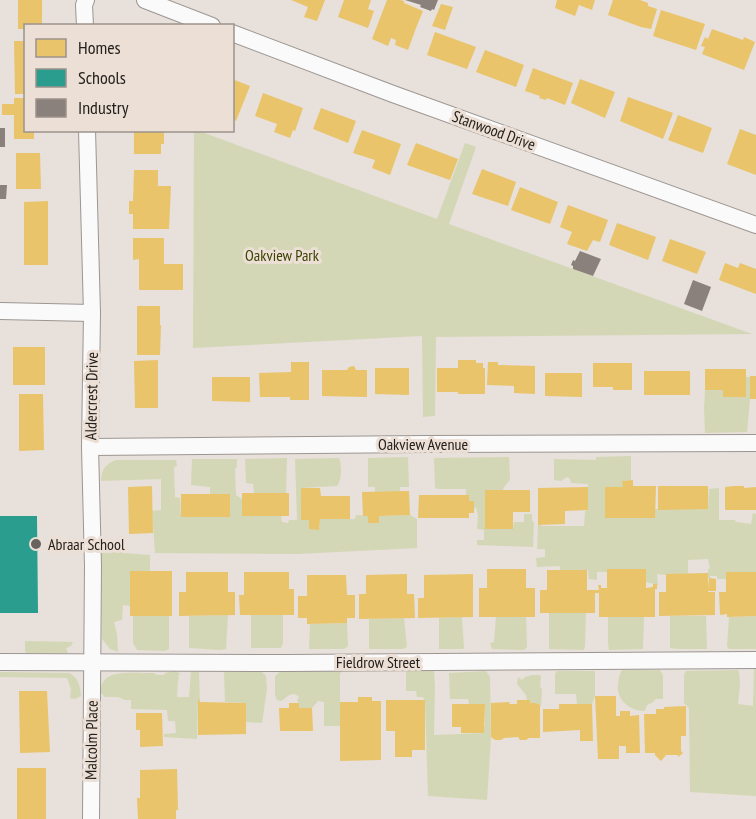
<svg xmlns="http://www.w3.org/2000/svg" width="756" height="819" font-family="'PT Sans Narrow',sans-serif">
	<rect width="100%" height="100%" fill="#e7e0db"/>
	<g fill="#d4d7b5">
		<path d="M194 130 199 131 437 219 465 143 476 147 449 224 752 334 436 337 435 416 423 417 422 336 193 348Z"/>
		<path d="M745 377H750V399L747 432 705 433 704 409 705 390H723L724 397H745Z"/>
		<path d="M631 456V480L623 481V487H605V518H655V509H708L709 489 719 488V520H735L736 522 751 524 753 513 756 514V572H726V579H717V576H710V578H708V570L710 568 708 559 688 560V574L666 575 657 574 658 585 646 582V569H608L607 572H597V580L589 579 588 570H560V566L537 567 536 558 545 557V549H537L538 525H541L542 526H584L585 511 588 510V484L571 483 570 479 567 477 561 481 554 480V459L596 460V457Z"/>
		<path d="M408 457 409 487H400V492H375V487H368V458Z"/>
		<path d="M509 457 510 480 504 487 503 490 485 491V529H513L514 522H524V514H532V520L534 523 533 547 477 545V540H484V530L477 529 478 516 476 507 474 509V501H469V495H466V489H437L435 487 434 458Z"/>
		<path d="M287 458 286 493H254L253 484 246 483 245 459Z"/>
		<path d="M339 458C342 465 342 480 337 486L301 488 309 520V529H319L320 519H355L356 515 368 516 379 523V516L410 515 417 519V548L298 554 155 553 152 511 161 510V479L101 481C101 469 106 464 116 460H176L177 466 174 467 175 497 180 498 181 517H230V494H210V487L191 485 192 459H237V467L235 469 236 495 242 499V516H281L282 522 288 523 289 520H297L295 459Z"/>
		<path d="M101 545 122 546 123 553 150 555V571L130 572V606L123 605 122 620 114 622 117 634 118 652 110 649 102 639Z"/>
		<path d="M549 613H586L585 646 584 650 549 649Z"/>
		<path d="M228 615 226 649 220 650 189 648V616Z"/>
		<path d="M251 615H283V643L281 648H251Z"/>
		<path d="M133 616H169V649L165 651 137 650 133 643Z"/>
		<path d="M670 616H706L707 649H678L670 648Z"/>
		<path d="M756 616V649H729L727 646 729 617Z"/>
		<path d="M462 617 464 648 463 649H439V618Z"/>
		<path d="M496 617H526L527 647 524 650 492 649 490 643 494 642Z"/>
		<path d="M608 617H644L643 649 609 650 608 643Z"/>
		<path d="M404 618 407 647 403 649H369V619Z"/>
		<path d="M347 623 348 646 344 649H309L310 624Z"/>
		<path d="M25 641 73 642 71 646 66 648 68 653H27L25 652Z"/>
		<path d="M754 669H756V796L690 792 689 708 684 703V675L686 671 738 670C742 681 739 692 738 704L753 706Z"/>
		<path d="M406 670 434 671 435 687 434 735 484 733V727L485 726V704H469L468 699H450L449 673 486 671 490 677 491 737 487 800 428 796 425 701 423 697H417L416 691H406Z"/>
		<path d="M622 670H660L663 675V699H656L652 703C647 704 646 707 645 711 630 711 616 700 618 684 619 678 619 675 622 670Z"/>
		<path d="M174 671 178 672 180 674 178 676 179 678 178 681 177 697H189L191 671 199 672 200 702 198 701 197 739 164 737V734L176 733 175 721H168L167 710 131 709V700H125L118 697H105L101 693C99 666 136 674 154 673L157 675H164L165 673Z"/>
		<path d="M238 671H261L266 676 267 689 262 723 246 722V703L225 702 224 672Z"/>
		<path d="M281 671H342L340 674V726H324V702L318 701 312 708H299V704L297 700 299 697C292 690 288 697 281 701L277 700 275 695V676Z"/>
		<path d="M557 671H595V696L592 704H577L576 694H555V674Z"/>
		<path d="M0 672 69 673C79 678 80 686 81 696L75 699 70 698 71 689 67 678 0 677Z"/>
		<path d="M532 675H540L541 677 540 687 542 689 541 706 536 703H530V700H527L526 695 517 684 518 677 522 680 525 677Z"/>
	</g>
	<g fill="#e9c46a">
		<path d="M18 0H42V26H26V29H18Z"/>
		<path d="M291 0H325L317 21 304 17 308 7Z"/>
		<path d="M344 0H371L368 9 374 11 368 28 338 17Z"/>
		<path d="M387 0H400L404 1V3L423 11 416 28 408 50 395 45 396 40 391 38 388 46 372 39Z"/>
		<path d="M557 0H595L592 10 579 5 575 16 555 8Z"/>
		<path d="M613 0H640L648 3V6L657 9 651 29 641 27 608 15Z"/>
		<path d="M441 4 453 7 445 30 432 26Z"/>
		<path d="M661 10 705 24 696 50 653 36Z"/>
		<path d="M712 29 743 40 744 37 755 42 744 70 702 54 705 47 701 46 705 37 708 39Z"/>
		<path d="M435 32 476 47 467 69 427 55Z"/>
		<path d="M14 41H26V94H15Z"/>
		<path d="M485 50 524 65 516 87 476 72Z"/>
		<path d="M533 68 573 83 565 105 547 98 546 100 539 98 540 96 525 91Z"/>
		<path d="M232 79 250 86 236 121 232 119Z"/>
		<path d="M580 79 615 92 605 118 571 103Z"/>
		<path d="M263 93 303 108 295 131 293 130 290 138 274 132 277 124 255 116Z"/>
		<path d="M628 97 673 113 663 139 620 121Z"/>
		<path d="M14 98H26V130H34V139H14V115H2V104H14Z"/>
		<path d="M321 108 356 121 348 143 313 129Z"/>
		<path d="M678 115 712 128 703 153 668 140Z"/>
		<path d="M740 129 756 135V175L727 164Z"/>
		<path d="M134 130H164V144H161V154H134Z"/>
		<path d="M362 130 401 144 390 175 372 168 375 160 353 153Z"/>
		<path d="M416 143 458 159 450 180 407 165Z"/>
		<path d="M16 153H40L41 189H16Z"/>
		<path d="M482 169 516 182 508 206 472 194Z"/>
		<path d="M134 170H158V186H171L169 229H133V214H129V201H133Z"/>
		<path d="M520 187 558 202 550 224 511 210Z"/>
		<path d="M48 201V265H24V202Z"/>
		<path d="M568 205 608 220 600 242 593 240 587 251 567 244 572 232 560 227Z"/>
		<path d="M617 223 656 237 648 260 609 245Z"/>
		<path d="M133 238H164V264H183V290H139V259L133 260Z"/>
		<path d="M670 239 706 252 697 274 662 261Z"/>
		<path d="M725 263 738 268 740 263 756 269V294L719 280Z"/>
		<path d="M137 306H160V325H161L160 355H137Z"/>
		<rect x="13" y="347" width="32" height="38"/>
		<path d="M158 360V408H135L134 361Z"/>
		<path d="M458 360H476V363H483V368H485V394H458V392H437V368H458Z"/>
		<path d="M291 362H309V400H290V397H260L259 373 291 372Z"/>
		<path d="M488 362H498V365L535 366V394L514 393V386L487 385Z"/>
		<path d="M593 363H632V390H613V387H593Z"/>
		<path d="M354 366 356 370H367V397L322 396V370H347L349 367Z"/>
		<path d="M375 368H409V395L375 394Z"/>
		<path d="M705 369H746V397H723V390H705Z"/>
		<rect x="644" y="371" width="46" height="24"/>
		<path d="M545 373H582V397L545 396Z"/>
		<rect x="750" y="376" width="6" height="23"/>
		<path d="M212 377H250V402L212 401Z"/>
		<path d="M19 394H43L44 450 19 451Z"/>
		<path d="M633 480V486H656L655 518H605V487H623L622 481Z"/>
		<path d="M152 486 153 533 129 534 128 487Z"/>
		<path d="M658 486H708V509L658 510Z"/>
		<path d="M734 486H744V488L756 487V510H725V487Z"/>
		<path d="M588 487V510L565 511V524L538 525V488Z"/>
		<path d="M301 488H320L321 496H350V519H320L319 530 309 529V520H301Z"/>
		<path d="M485 490H530V512H513V529H485Z"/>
		<path d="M409 491 410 515 379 516V523H368V516H363L362 492Z"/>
		<rect x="242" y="493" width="47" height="23"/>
		<rect x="181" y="494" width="49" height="23"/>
		<path d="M419 495H469V501H474V513H469V518H418Z"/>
		<path d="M487 569H526V588H535V617H479V588H487Z"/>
		<path d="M607 569H646V588L653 587V584H657V589H655V617H599V593H595V613H540V590H547V570H587V590H599L598 585H601V588H607Z"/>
		<rect x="130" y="571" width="42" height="45"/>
		<path d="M186 572H228V592H235V615L179 616V592H186Z"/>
		<path d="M244 572H289V589H294V615H240L239 595H244Z"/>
		<path d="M726 572H756V616L727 617V614L720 615 719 592H726Z"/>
		<path d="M708 573V589L709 578 716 579V591H708V592H715V615L659 616V592H666V574Z"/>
		<path d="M407 574V594H414L415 618 359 619V594H366V575Z"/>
		<path d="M473 574V617L418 618V598H424V575Z"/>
		<path d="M307 575H346L347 595H355V618H347V623L307 624V618H298V596H307Z"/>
		<path d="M19 691H47L50 752 20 753Z"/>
		<path d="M595 696H616V716H620V711H630V716L639 715 640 753H626V746H619V759H598Z"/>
		<path d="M358 697H372V701H381V760L340 761V702H358Z"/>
		<path d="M198 699 200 702 246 703V734L198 735Z"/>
		<path d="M386 700H425V750H412V757H395V731H386Z"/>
		<path d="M517 700H530V703H536L540 705V738H529L526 740H520L518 737 504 738 501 740H495L491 737V703L510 702 509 704H517Z"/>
		<path d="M289 703H299V708H312L313 731H280L279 708H289Z"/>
		<path d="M452 704H485L484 733H461V727H452Z"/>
		<path d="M559 704H592L593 741H580V730L543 732V709H559Z"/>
		<path d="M686 706V736H681V751L683 753 678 757V755H666L661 761 655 755V753H645L644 714H656V709H664V707Z"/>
		<path d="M136 713H162L163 746 140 747V730H136Z"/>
		<rect x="17" y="768" width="29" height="51"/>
		<path d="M177 769 178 810H176V819H138L137 798H140V770Z"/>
	</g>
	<path fill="#2a9d8f" d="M0 516H37L38 613H0Z"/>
	<g fill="#8a817c">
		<path d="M405 0H438L434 10 432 9 431 11 420 7 421 5Z"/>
		<rect x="0" y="128" width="5" height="19"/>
		<path d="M0 185H7L6 199H0Z"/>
		<path d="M580 251 601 259 593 276 573 269V266L571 265 573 260 575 261Z"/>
		<path d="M693 280 711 287 702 311 684 304Z"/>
	</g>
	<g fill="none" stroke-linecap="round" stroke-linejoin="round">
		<defs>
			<g id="street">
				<path d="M145 0 212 26"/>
				<path d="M85 26 84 5 86 0"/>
				<path d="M232 33 393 94 756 225"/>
				<path d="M87 130 92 313 90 447 93 566 91 819"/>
				<path d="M0 311 92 313"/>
				<path d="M90 447 426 444 756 443"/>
				<path d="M0 662 287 663 756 660"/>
			</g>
		</defs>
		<use href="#street" stroke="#9c9692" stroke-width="18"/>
		<use href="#street" stroke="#fbfafa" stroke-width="16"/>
	</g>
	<circle fill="#68635f" stroke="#ecdfd6" stroke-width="2" cx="36" cy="544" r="6"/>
	<g text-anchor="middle" stroke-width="6" stroke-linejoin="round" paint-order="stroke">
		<g font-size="16" fill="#24201c" stroke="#ecdfd6">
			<text transform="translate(494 130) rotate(20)" y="6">Stanwood Drive</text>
			<text transform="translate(91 396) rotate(-89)" y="6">Aldercrest Drive</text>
			<text x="423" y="450">Oakview Avenue</text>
			<text x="378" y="668">Fieldrow Street</text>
			<text transform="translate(91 740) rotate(-89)" y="6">Malcolm Place</text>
		</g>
		<g font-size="16" fill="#3c4302" stroke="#ecdfd6">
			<text x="282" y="261">Oakview Park</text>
		</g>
		<g font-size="16" fill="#24201c" stroke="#ecdfd6" text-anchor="start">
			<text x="48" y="550">Abraar School</text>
		</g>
	</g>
	<rect x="24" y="24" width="210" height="108" fill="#ecdfd6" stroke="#9c938c" stroke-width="1.5"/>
	<rect x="36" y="39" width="30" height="18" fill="#e9c46a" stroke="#9c938c" stroke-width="1.5"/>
	<text x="78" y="54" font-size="18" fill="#24201c">Homes</text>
	<rect x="36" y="69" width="30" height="18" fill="#2a9d8f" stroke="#9c938c" stroke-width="1.5"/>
	<text x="78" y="84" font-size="18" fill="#24201c">Schools</text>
	<rect x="36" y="99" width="30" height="18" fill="#8a817c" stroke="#9c938c" stroke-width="1.5"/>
	<text x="78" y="114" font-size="18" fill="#24201c">Industry</text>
</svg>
